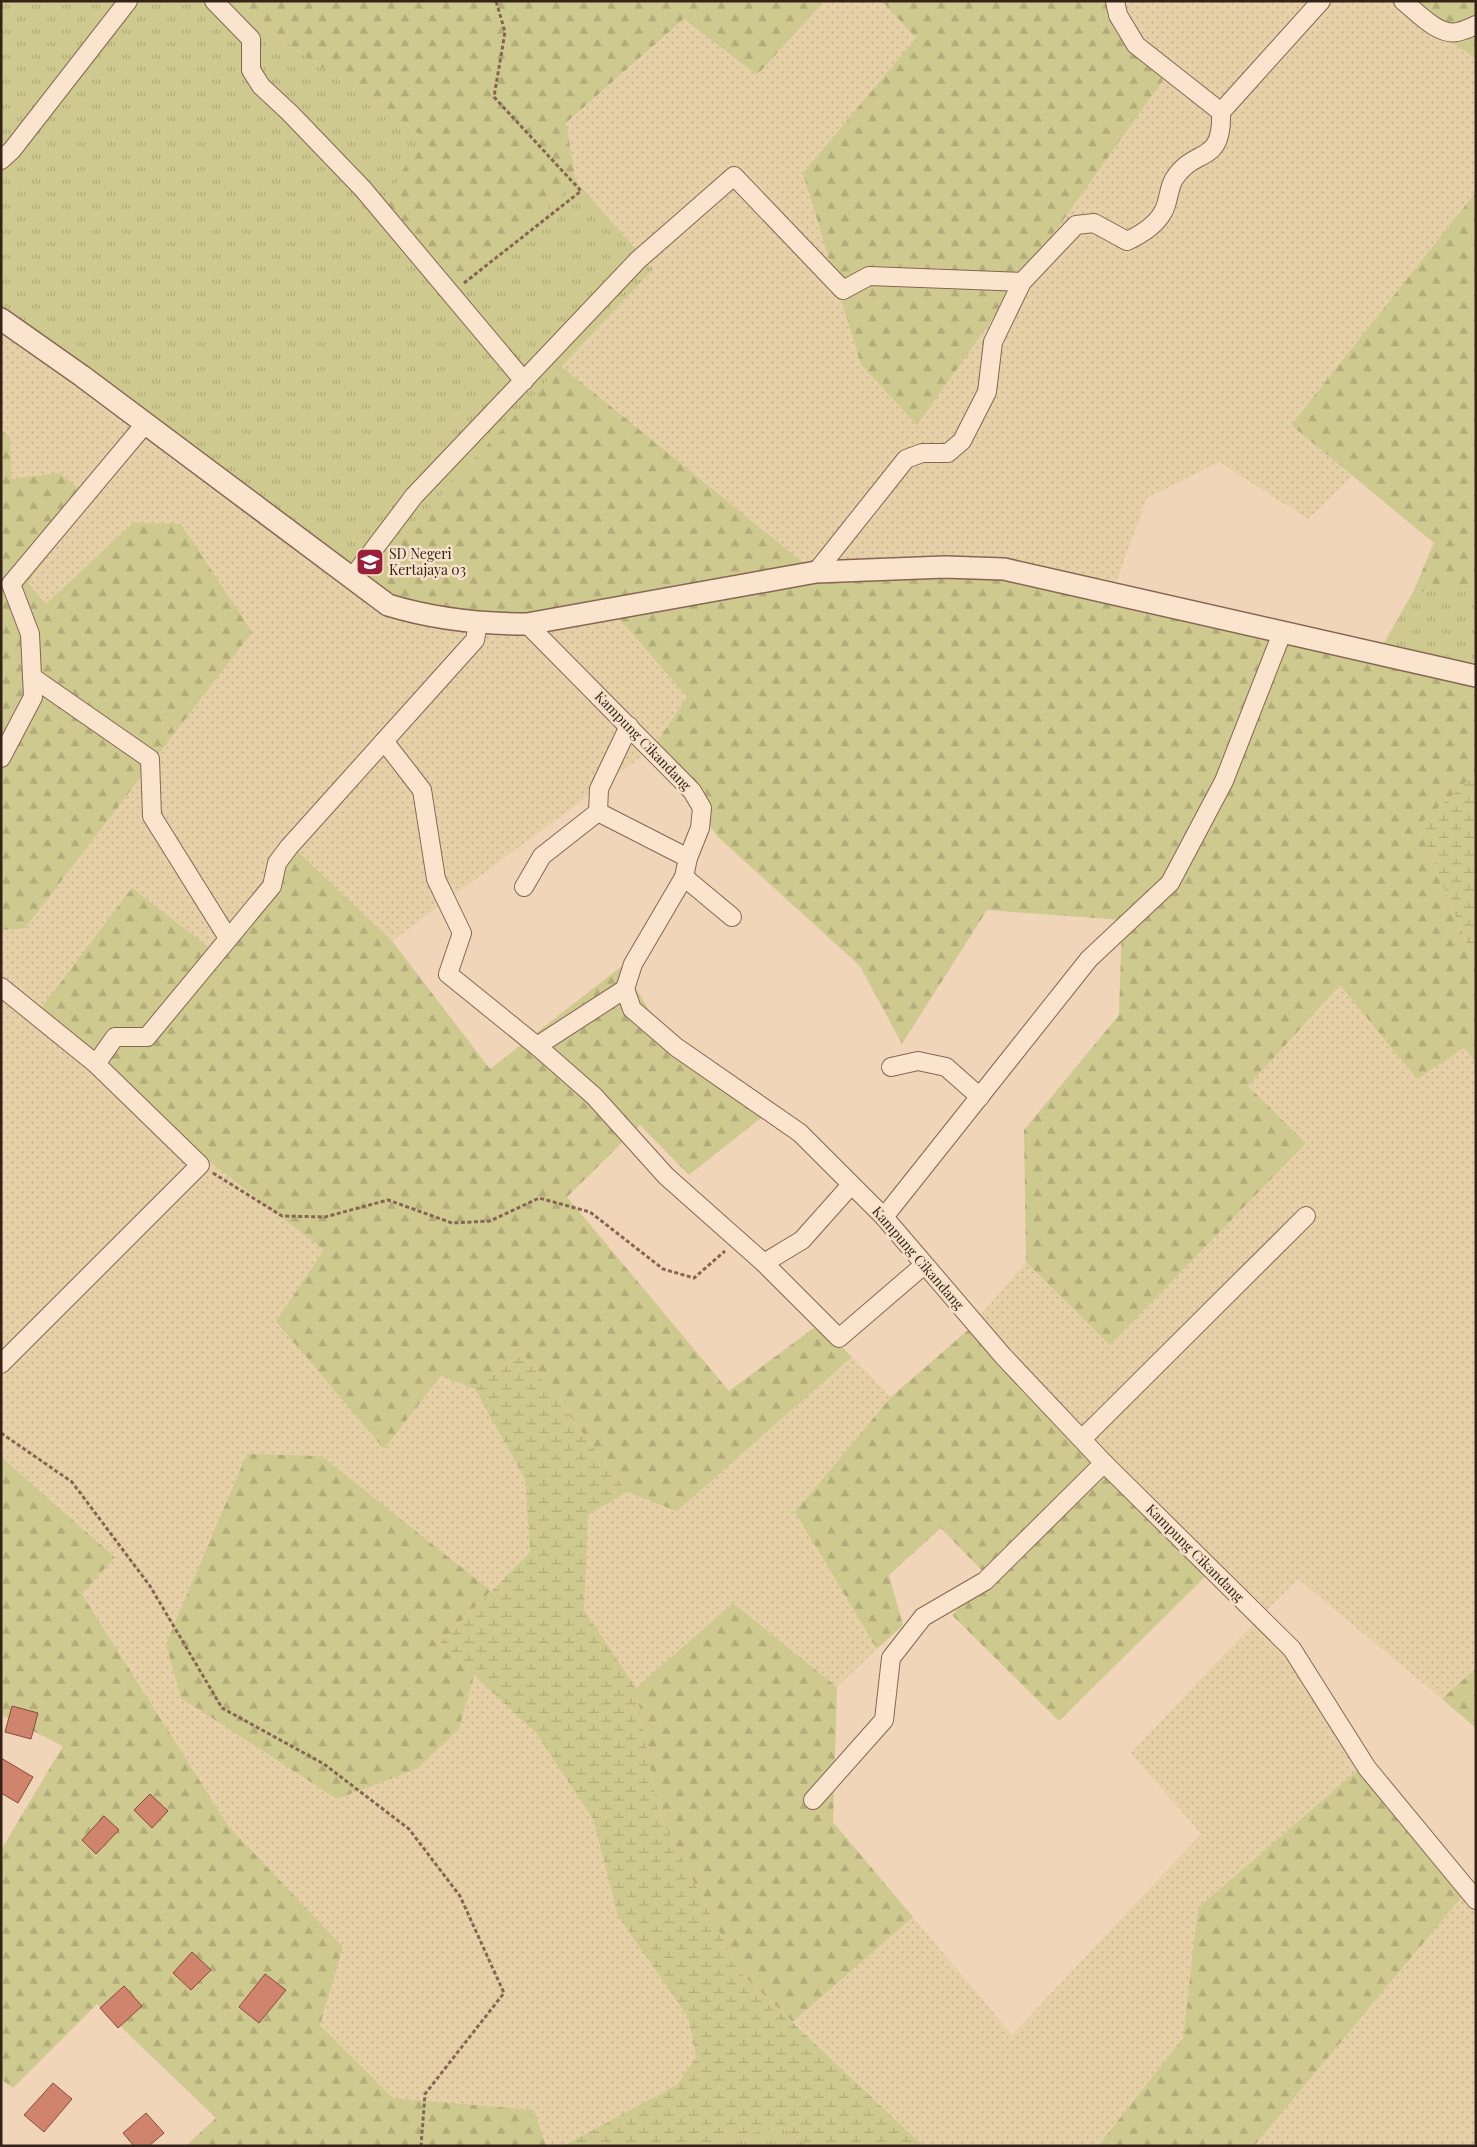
<svg xmlns="http://www.w3.org/2000/svg" width="1477" height="2147" font-family="'Playfair Display',serif">
	<defs>
		<pattern id="farmland-dots" width="8" height="8" patternUnits="userSpaceOnUse" patternTransform="scale(1.25)"><rect width="8" height="8" fill="#e6d0a7"/><path d="M2 2h.1M6 6h.1" fill="none" stroke="#c6b28f" stroke-width="1.8" stroke-linecap="round"/></pattern>
		<pattern id="grass-tufts" width="24" height="20" patternUnits="userSpaceOnUse" patternTransform="scale(1.25)"><rect width="24" height="20" fill="#cec98e"/><path d="M3 7l-1-3M5 7V3M7 7l1-3M15 17l-1-3M17 17v-4M19 17l1-3" fill="none" stroke="#b2ac7a"/></pattern>
		<pattern id="forest-firs" width="22" height="20" patternUnits="userSpaceOnUse" patternTransform="scale(1.25)"><rect width="22" height="20" fill="#cec98e"/><path d="M5 1l3.5 6h-7zM16 11l3.5 6h-7z" fill="#b2ac7a"/></pattern>
		<pattern id="wetland-marsh" width="20" height="14" patternUnits="userSpaceOnUse" patternTransform="scale(1.25)"><rect width="20" height="14" fill="#cec98e"/><path d="M1 5h8M5 5V1M11 12h8M15 12V8" fill="none" stroke="#b2ac7a"/></pattern>
	</defs>
	<rect width="100%" height="100%" fill="#f0d5b9"/>
	<g fill="url(#farmland-dots)">
		<path d="M825 1H882L916 38 803 173 1110 8 1115 1H1416L1409 10 1476 59V192L1291 425 1352 476 1308 519 1219 462 1147 498 1115 585 822 578 561 366 653 269 576 181 566 124 685 19 757 75Z"/>
		<path d="M1 317 618 617 687 697 653 748 392 941 298 853 216 953 30 1023 325 1250 384 1449 442 1375 475 1389 525 1479 530 1552 491 1591 322 1456 337 1799 417 1769 459 1729 474 1675 536 1733 593 1819 618 1916 688 2017 696 2057 677 2085 563 2146H546L533 2110 393 2098 320 2025 343 1947 229 1827 82 1593 115 1556 1 1457Z"/>
		<path d="M1340 985 1417 1079 1464 1047 1476 1062V1668L1442 1699 1298 1579 1256 1621 1335 1703 1368 1761 1198 1908 1183 2038 1098 2146H923L794 2022 913 1917 1012 2035 1201 1834 1131 1753 1255 1622 1210 1572 968 1330 1026 1262 1110 1345 1306 1142 1248 1086Z"/>
		<path d="M852 1357 891 1397 795 1512 877 1649 837 1687 733 1603 636 1688 584 1610 588 1515 627 1492 678 1510Z"/>
		<path d="M1465 1893 1476 1904V2146H1254Z"/>
	</g>
	<g fill="url(#grass-tufts)">
		<path d="M1 1H225L422 136 459 291 576 181 653 269 357 585 1 317Z"/>
		<path d="M1476 588V673L1377 655 1413 592Z"/>
		<path d="M782 2127 810 2146H713L723 2138Z"/>
	</g>
	<g fill="url(#forest-firs)">
		<path d="M225 1H825L757 75 684 19 566 123 576 181 459 292 382 208 422 136Z"/>
		<path d="M882 1H1115L1110 8 1163 80 917 425 861 364 803 173 916 38Z"/>
		<path d="M1416 1H1476V59L1409 10Z"/>
		<path d="M1476 192V588L1413 592 1434 543 1291 425Z"/>
		<path d="M561 366 822 578 1014 569 1476 673V777L1471 778 1418 826 1476 965V1062L1464 1048 1417 1079 1340 985 1248 1086 1306 1143 1110 1345 1026 1262 1024 1130 1119 1015 1122 920 987 910 902 1044 860 966 718 837 653 748 687 697 618 617 518 637 386 608 357 585Z"/>
		<path d="M1 430 10 437 11 479 59 473 89 496 28 583 46 604 133 523 181 524 252 632 25 928 1 930Z"/>
		<path d="M298 852 392 941 490 1069 622 966 678 1057 767 1113 689 1175 640 1125 567 1197 729 1391 819 1324 852 1357 677 1511 627 1492 522 1353 475 1389 441 1376 384 1449 276 1321 324 1250 30 1023 132 888 216 953Z"/>
		<path d="M968 1330 1210 1572 1059 1721 952 1615 987 1576 941 1528 889 1575 903 1625 877 1649 795 1512 891 1397Z"/>
		<path d="M247 1454 322 1456 491 1591 440 1643 474 1675 459 1729 417 1769 337 1799 181 1698 166 1644Z"/>
		<path d="M1 1457 115 1557 82 1594 229 1827 343 1947 320 2025 393 2098 534 2110 546 2146H186L216 2118 97 2004 13 2088 1 2079V1850L63 1746 1 1715Z"/>
		<path d="M733 1603 837 1687 833 1822 913 1917 793 2022 740 1972 658 1812 636 1688Z"/>
		<path d="M1476 1668V1728L1442 1699Z"/>
		<path d="M1368 1761 1406 1829 1465 1893 1254 2146H1098L1183 2038 1198 1908Z"/>
	</g>
	<g fill="url(#wetland-marsh)">
		<path d="M1476 777V965L1418 826 1471 778Z"/>
		<path d="M522 1353 627 1492 588 1515 584 1610 636 1688 658 1812 740 1972 923 2146H810L782 2127 723 2138 713 2146H563L677 2085 696 2057 688 2017 618 1916 593 1819 536 1733 440 1643 530 1552 525 1479 475 1389Z"/>
	</g>
	<g fill="#d1846d" stroke="#884938">
		<path d="M12 1706 38 1713 31 1739 5 1732Z"/>
		<path d="M1 1758 33 1777 18 1803 1 1793Z"/>
		<path d="M150 1794 168 1811 152 1828 134 1810Z"/>
		<path d="M104 1816 119 1830 96 1854 82 1840Z"/>
		<path d="M192 1952 211 1970 191 1990 173 1973Z"/>
		<path d="M265 1974 286 1990 259 2023 239 2007Z"/>
		<path d="M124 1986 142 2006 118 2028 100 2008Z"/>
		<path d="M53 2083 72 2099 44 2132 24 2115Z"/>
		<path d="M146 2113 164 2133 149 2146H134L123 2133Z"/>
	</g>
	<g fill="none" stroke-linecap="round" stroke-linejoin="round">
		<defs>
			<g id="minor">
				<path d="M214 1 251 39V70L261 86 290 113 363 189 524 381"/>
				<path d="M1115 1 1118 15 1136 45 1221 112"/>
				<path d="M1403 1C1417 12 1438 36 1457 32 1463 31 1470 28 1476 25"/>
				<path d="M1 160 12 150 128 1"/>
				<path d="M816 572 906 459 922 453H948L962 441 987 392 993 342 1022 282 1076 225 1094 223 1127 241C1140 235 1156 225 1163 212 1169 202 1168 189 1174 179 1195 146 1223 166 1221 112L1321 1"/>
				<path d="M352 578 414 496 638 260 734 176 843 290 869 276 1022 282"/>
				<path d="M527 624 692 791 702 808 700 828 688 858 684 877 633 964 625 989 632 1009 676 1047 800 1133 884 1217 1003 1356 1104 1463 1292 1649 1367 1768 1476 1900"/>
				<path d="M32 677 150 759 152 816 228 938"/>
				<path d="M384 741 422 790 436 879 462 933 448 974 537 1046 625 989"/>
				<path d="M1 758 33 697 30 634 11 584 145 424"/>
				<path d="M598 812 688 858"/>
				<path d="M684 877 732 917"/>
				<path d="M524 887 542 856 598 812 599 789 629 726"/>
				<path d="M1 987 96 1064 200 1165 1 1364"/>
				<path d="M537 1046 594 1096 666 1176 764 1263 839 1338 924 1265"/>
				<path d="M96 1064 115 1037H147L272 886 277 863 289 847 475 640 478 624"/>
				<path d="M891 1067 918 1061 946 1067 980 1097"/>
				<path d="M884 1217 1089 959 1170 883 1224 781 1282 633"/>
				<path d="M764 1263 802 1240 851 1185"/>
				<path d="M1082 1439 1306 1216"/>
				<path d="M813 1800 884 1720 891 1658 923 1617 985 1581 1104 1463"/>
			</g>
			<path id="tertiary" d="M1 319 82 376 388 605C434 619 479 624 527 624L816 572 945 567 1004 569 1476 676"/>
		</defs>
		<use href="#minor" stroke="#876553" stroke-width="20"/>
		<use href="#tertiary" stroke="#876553" stroke-width="24"/>
		<g stroke="#876553" stroke-width="3" stroke-dasharray="4 2.5" stroke-linecap="butt">
			<path d="M464 283 581 191 494 97 505 32 496 1"/>
			<path d="M213 1173 282 1216 325 1217 388 1200 452 1223 490 1221 539 1198 590 1212 663 1269 694 1278 725 1251"/>
			<path d="M1 1433 72 1482 150 1586 222 1708 324 1764 409 1829 460 1896 504 1993 425 2094 421 2146"/>
		</g>
		<use href="#minor" stroke="#fbe4cd" stroke-width="18"/>
		<use href="#tertiary" stroke="#fbe4cd" stroke-width="21"/>
	</g>
	<defs>
		<symbol id="school-square" viewBox="-11 -11 22 22"><rect x="-9" y="-9" width="18" height="18" rx="4" fill="#992038" stroke="#f7e1c9"/><path d="M0-5L7-2L0 1L-7-2ZM-4 1L0 2.5L4 1V4Q0 6-4 4Z" fill="#fff"/></symbol>
	</defs>
	<g fill-rule="evenodd">
		<use href="#school-square" x="354" y="546" width="32" height="32"/>
	</g>
	<g text-anchor="middle" stroke-width="5" stroke-linejoin="round" paint-order="stroke">
		<g font-size="14" fill="#352219" stroke="#f7e1c9" text-anchor="start">
			<text x="389" y="559">SD Negeri<tspan x="389" dy="16">Kertajaya 03</tspan></text>
		</g>
		<g font-size="14" fill="#352219" stroke="#f7e1c9">
			<text transform="translate(643 741) rotate(46)" y="5">Kampung Cikandang</text>
			<text transform="translate(918 1258) rotate(49)" y="5">Kampung Cikandang</text>
			<text transform="translate(1195 1553) rotate(45)" y="5">Kampung Cikandang</text>
		</g>
	</g>
	<rect width="1477" height="2147" fill="none" stroke="#352219" stroke-width="5"/>
</svg>
